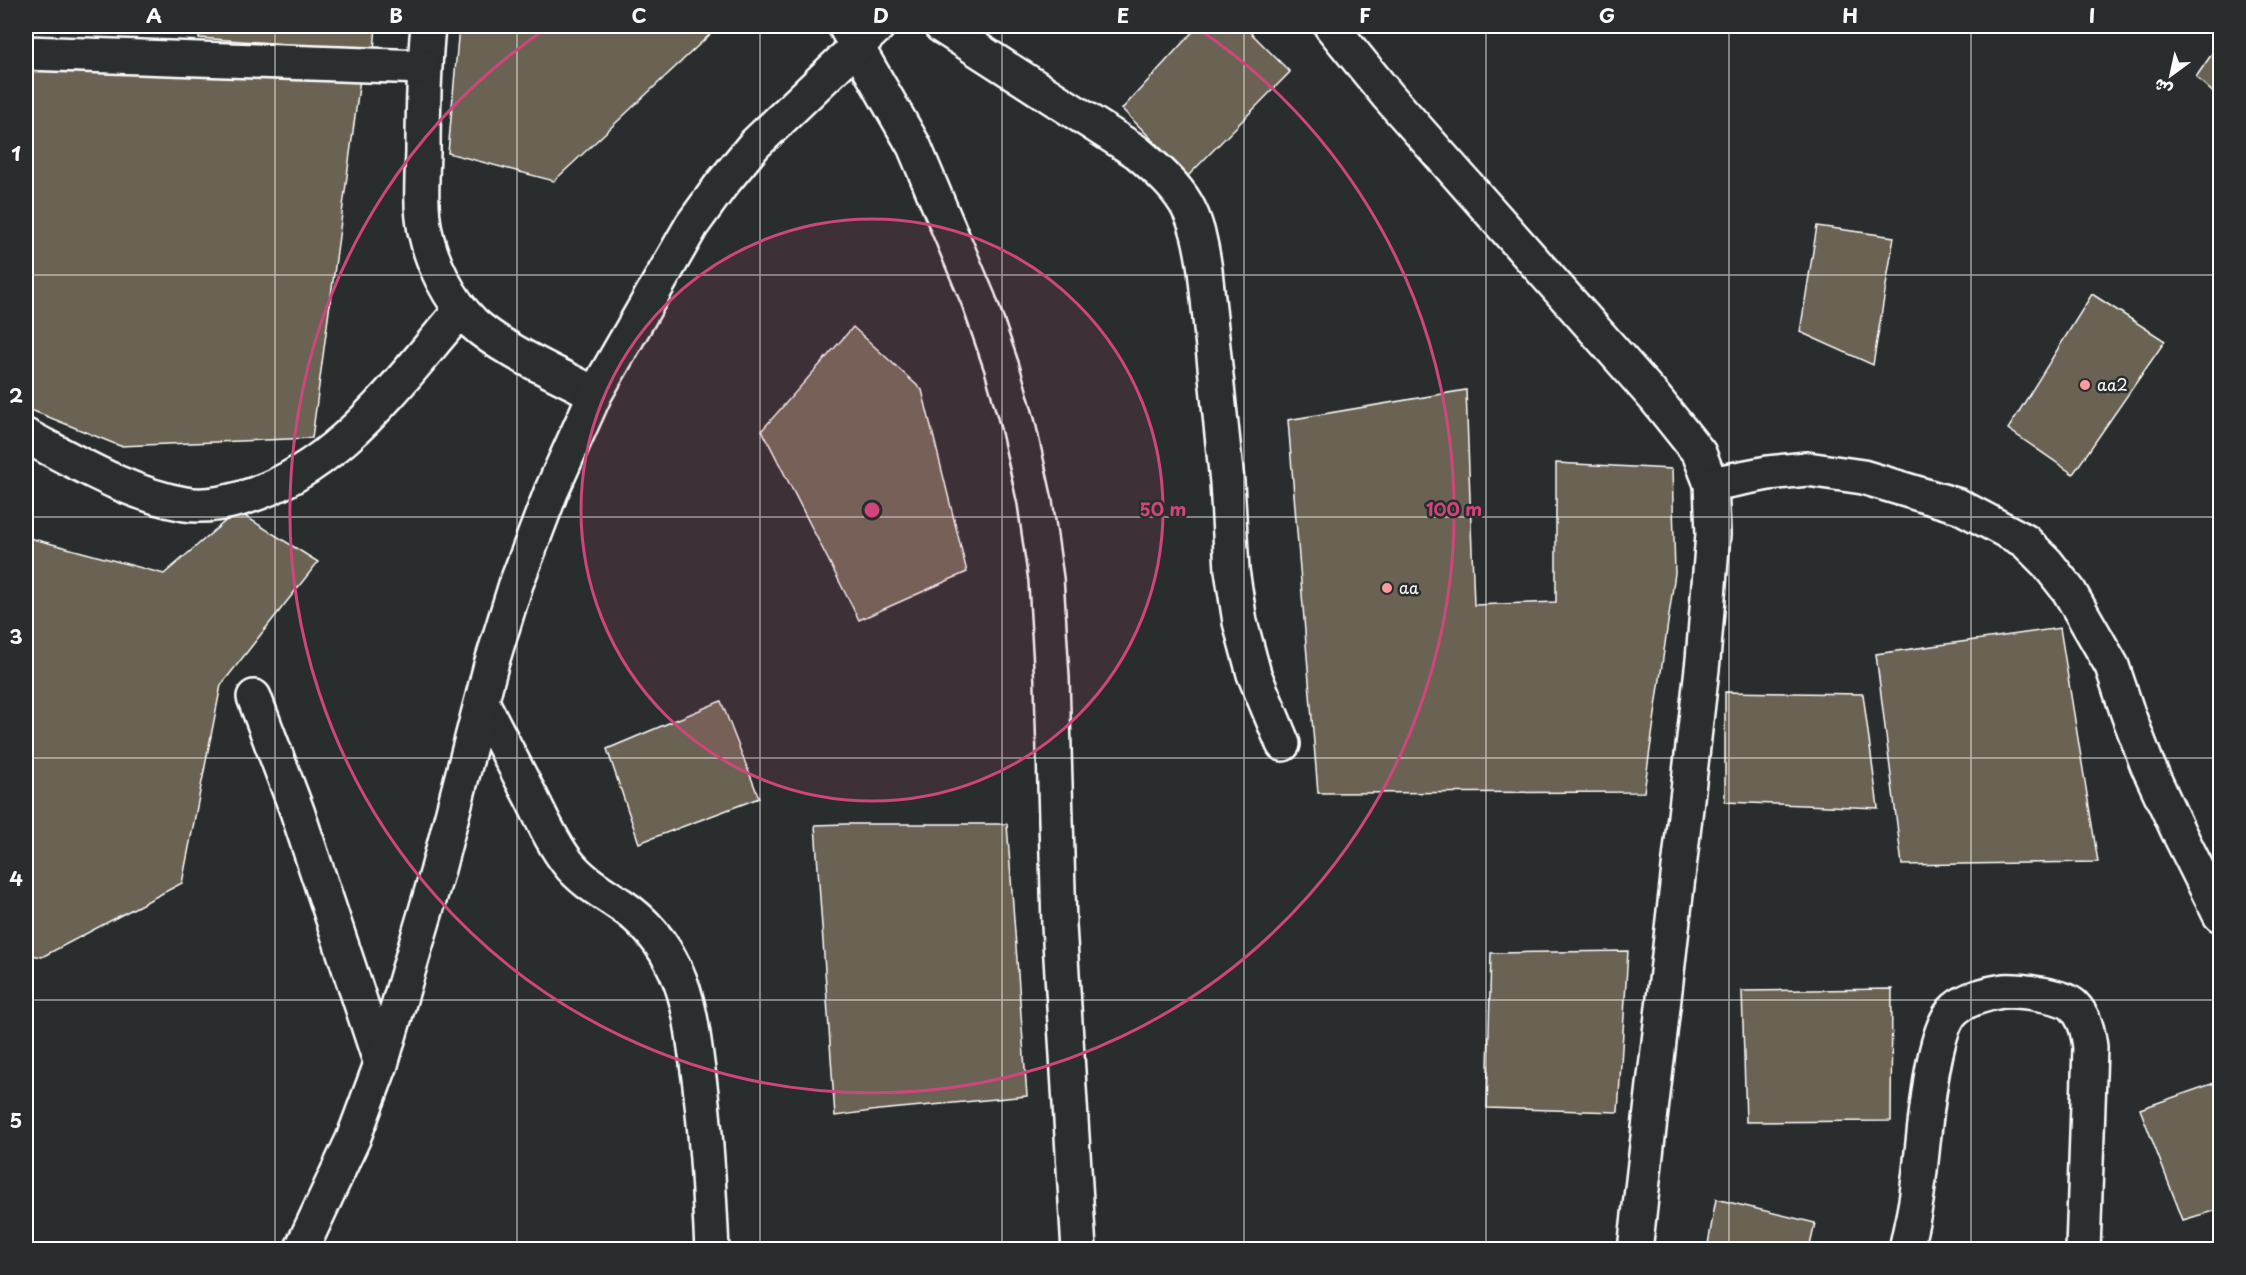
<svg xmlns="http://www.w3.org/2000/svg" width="2246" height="1275" font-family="'Playpen Sans','Playpen Sans Arabic',sans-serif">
	<rect width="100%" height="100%" fill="#2a2d2e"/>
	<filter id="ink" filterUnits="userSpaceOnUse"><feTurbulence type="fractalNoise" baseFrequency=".0167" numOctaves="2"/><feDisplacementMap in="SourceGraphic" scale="12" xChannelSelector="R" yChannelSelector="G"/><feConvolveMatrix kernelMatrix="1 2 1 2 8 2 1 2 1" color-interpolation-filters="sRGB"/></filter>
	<g filter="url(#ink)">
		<g fill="#6b6353" stroke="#fff" stroke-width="1.5">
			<path d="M200 26H376L374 50 199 38Z"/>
			<path d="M459 26H719L554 181 448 153Z"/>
			<path d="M1198 26H1244L1290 72 1188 176 1122 109Z"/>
			<path d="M2220 42V99L2196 77Z"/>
			<path d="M26 66 360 79 312 438 120 446 26 408Z"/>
			<path d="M1817 226 1894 237 1873 365 1800 332Z"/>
			<path d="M2092 294 2165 341 2073 474 2008 429Z"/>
			<path d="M853 327 922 390 967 572 859 620 762 430Z"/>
			<path d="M1466 390 1474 605 1556 602V463L1672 469 1675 573 1644 792 1318 793 1288 420Z"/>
			<path d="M237 511 318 562 221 685 182 883 42 957 26 954V537L164 574Z"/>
			<path d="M2060 628 2098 862 1902 865 1876 654Z"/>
			<path d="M1725 692 1863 694 1878 808 1725 802Z"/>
			<path d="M721 701 759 798 639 843 607 749Z"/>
			<path d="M845 824H1007L1027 1096 879 1110 835 1116 815 825Z"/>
			<path d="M1628 951 1618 1112 1487 1108 1491 953Z"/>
			<path d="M1892 989 1891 1121 1746 1122 1742 991Z"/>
			<path d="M2220 1081V1209L2183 1220 2140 1109Z"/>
			<path d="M1716 1199 1815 1223 1809 1250H1707Z"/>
		</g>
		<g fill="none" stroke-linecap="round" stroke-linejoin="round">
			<defs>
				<g id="minor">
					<path d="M428 26C424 68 423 110 423 153 422 179 420 206 425 231 432 264 449 299 473 323 502 350 560 375 595 394"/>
					<path d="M845 26 914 146 979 301 1002 368 1018 425 1035 502 1046 579 1052 679 1059 925 1079 1250"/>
					<path d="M941 26 1137 152C1185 193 1196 208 1205 270L1227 482 1232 570 1240 622 1254 674 1283 744"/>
					<path d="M1331 26 1388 96 1655 398 1699 453 1711 484 1713 534 1703 660 1635 1250"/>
					<path d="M26 53 424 67"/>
					<path d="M26 436C76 462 128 494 185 504 203 507 221 504 239 499 337 472 398 382 461 310"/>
					<path d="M1711 484 1768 473 1807 469 1863 477 1959 506 2025 541 2047 563 2069 591 2112 666 2128 714 2147 764 2178 831 2220 915"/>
					<path d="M254 697 297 811 381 1064"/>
					<path d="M482 702C499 735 515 767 532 799 543 821 553 844 568 863 582 881 602 892 621 905 645 921 664 945 676 971 689 999 693 1032 697 1063 706 1125 709 1187 712 1250"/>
					<path d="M301 1250 353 1139 381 1064 437 873 491 665 516 584 551 492 595 394 692 225 721 185 755 144 878 26"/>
					<path d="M1906 1250C1910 1229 1916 1208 1918 1186 1924 1149 1929 1031 1955 1009 1966 999 1989 993 2003 991 2018 990 2062 995 2073 1005 2085 1017 2088 1032 2090 1047L2083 1250"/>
				</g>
			</defs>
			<use href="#minor" stroke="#fff" stroke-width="38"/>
			<use href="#minor" stroke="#2a2d2e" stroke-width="33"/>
		</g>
	</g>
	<path fill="none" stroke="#fff" stroke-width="1.5" stroke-opacity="0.55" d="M275 26V1250M517 26V1250M760 26V1250M1002 26V1250M1244 26V1250M1486 26V1250M1729 26V1250M1971 26V1250M26 275H2220M26 517H2220M26 758H2220M26 1000H2220"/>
	<circle cx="872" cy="510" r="291" fill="#ce467c" fill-opacity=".12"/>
	<g fill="none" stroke="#ce467c" stroke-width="3">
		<circle cx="872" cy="510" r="291"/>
		<path d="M1197 28A582 582 0 1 1 547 28"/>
	</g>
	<g fill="#ff9aa2" stroke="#2a2d2e" stroke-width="2">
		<circle cx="2085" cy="385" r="6"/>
		<circle cx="1387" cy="588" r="6"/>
	</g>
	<g text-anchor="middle" stroke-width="5" stroke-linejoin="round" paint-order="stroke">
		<g font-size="16" fill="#fff" stroke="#2a2d2e" text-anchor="start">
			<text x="2097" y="391">aa2</text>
			<text x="1399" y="594">aa</text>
		</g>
	</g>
	<circle cx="872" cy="510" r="9" fill="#ce467c" stroke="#2a2d2e" stroke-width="3"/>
	<g font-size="18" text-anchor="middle" font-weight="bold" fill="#ce467c" stroke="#2a2d2e" stroke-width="5" stroke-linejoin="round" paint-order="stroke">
		<text x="1163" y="516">50 m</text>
		<text x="1454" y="516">100 m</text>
	</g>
	<rect width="2246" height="1275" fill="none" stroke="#2a2d2e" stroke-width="66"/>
	<g transform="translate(2171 75) rotate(213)" stroke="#2a2d2e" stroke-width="4.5" paint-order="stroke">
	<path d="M0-4.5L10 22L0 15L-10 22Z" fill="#ffffff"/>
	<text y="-9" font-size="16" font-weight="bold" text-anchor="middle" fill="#ffffff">ش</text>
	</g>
	<rect x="33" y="33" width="2180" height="1209" fill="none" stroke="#fff" stroke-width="2"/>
	<g font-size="20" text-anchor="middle" font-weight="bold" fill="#fff">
		<text x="154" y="23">A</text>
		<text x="396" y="23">B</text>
		<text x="639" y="23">C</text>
		<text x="881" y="23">D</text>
		<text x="1123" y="23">E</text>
		<text x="1365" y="23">F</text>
		<text x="1607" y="23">G</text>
		<text x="1850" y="23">H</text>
		<text x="2092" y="23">I</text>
		<text x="16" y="161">1</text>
		<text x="16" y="403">2</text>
		<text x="16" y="644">3</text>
		<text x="16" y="886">4</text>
		<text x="16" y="1128">5</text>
	</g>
</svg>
